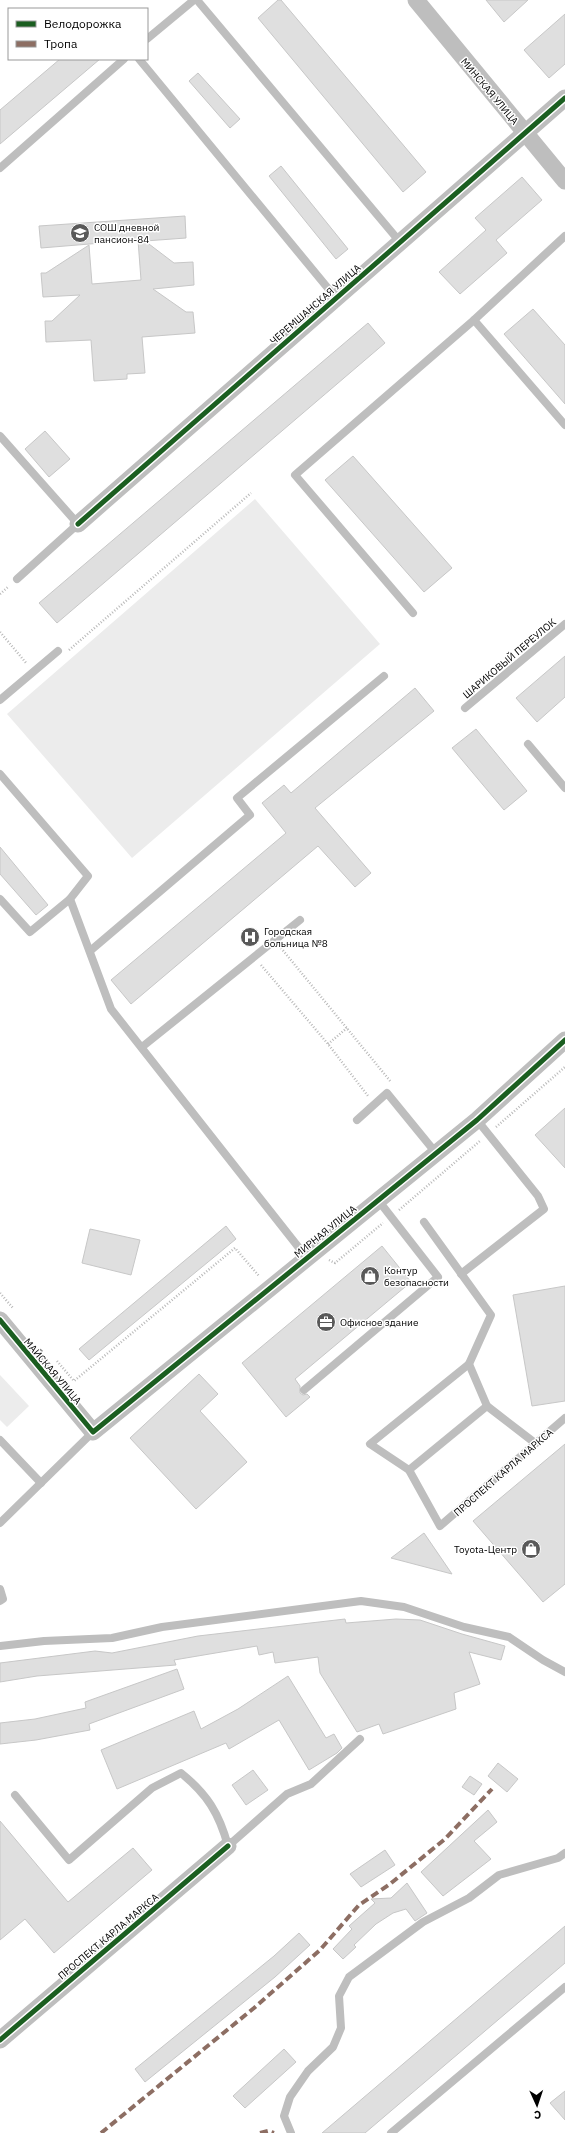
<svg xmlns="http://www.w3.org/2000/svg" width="565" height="2133" font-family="'IBM Plex Sans',sans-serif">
	<rect width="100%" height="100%" fill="#fff"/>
	<g fill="#ececec">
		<path d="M255 499 380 644 132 858 7 714Z"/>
		<path d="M0 1375 29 1406 7 1427 0 1420Z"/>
	</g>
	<g fill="#dfdfdf" stroke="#c7c7c7">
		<path d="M278 0H281L426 172 403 192 258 18Z"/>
		<path d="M486 0H528L504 22Z"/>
		<path d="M565 14V64L549 78 524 50Z"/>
		<path d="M60 59H100L0 144V110Z"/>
		<path d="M198 73 240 119 230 128 189 81Z"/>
		<path d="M281 166 348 249 336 259 269 176Z"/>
		<path d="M522 177 542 200 496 240 507 253 460 294 439 272 486 230 475 218Z"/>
		<path d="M185 216 186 238 145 241 174 263 193 262 194 285 153 289 186 312H193L195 333 142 337 145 373 127 374V379L94 381 91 340 46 342 45 321H52L80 295 43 297 41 273H46L89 245 92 284 141 280 138 240 41 248 39 226Z"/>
		<path d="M533 309 565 345V404L504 334Z"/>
		<path d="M368 323 385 343 57 623 39 603Z"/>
		<path d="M45 431 70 459 49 477 25 449Z"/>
		<path d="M353 456 452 568 424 592 325 480Z"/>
		<path d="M565 656V697L537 722 516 698Z"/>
		<path d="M415 688 434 711 315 808 371 873 355 887 318 846 131 1004 111 980 286 833 262 803 284 785 291 793Z"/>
		<path d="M476 729 527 791 504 810 452 748Z"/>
		<path d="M0 847 48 905 36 915 0 874Z"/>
		<path d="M565 1108V1168L535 1135Z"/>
		<path d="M226 1226 236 1239 89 1360 79 1349Z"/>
		<path d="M90 1229 140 1240 131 1275 82 1263Z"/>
		<path d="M382 1246 411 1282 295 1379 300 1386V1393L303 1395 307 1394 310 1397 286 1417 242 1363Z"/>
		<path d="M565 1286V1401L532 1406 513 1295Z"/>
		<path d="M199 1374 218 1394 200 1411 247 1462 196 1509 130 1438Z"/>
		<path d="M565 1444V1584L543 1602 473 1521Z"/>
		<path d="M424 1533 452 1574 391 1558Z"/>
		<path d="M345 1619 346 1623 396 1619 420 1620 462 1634 505 1646 501 1660 469 1652 480 1684 454 1693 456 1709 383 1734 379 1724 357 1732 320 1673 318 1657 275 1663 273 1652 259 1655 257 1646 174 1660 176 1665 37 1676 0 1682V1663L95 1651 112 1653 198 1636Z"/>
		<path d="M177 1669 184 1689 89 1724 90 1730 36 1740 0 1744V1723L35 1719 86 1708 85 1702Z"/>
		<path d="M288 1676 326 1738 334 1734 342 1748 337 1753 309 1770 279 1720 229 1749 226 1743 117 1789 101 1750 194 1711 201 1729 238 1709Z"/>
		<path d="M498 1763 518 1779 507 1792 488 1776Z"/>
		<path d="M253 1770 268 1790 246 1805 232 1785Z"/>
		<path d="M470 1776 482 1784 474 1795 462 1787Z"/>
		<path d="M488 1810 497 1822 474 1841 491 1859 443 1896 421 1872Z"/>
		<path d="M0 1821 68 1902 133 1848 152 1870 54 1953 25 1919 0 1940Z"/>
		<path d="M385 1850 395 1865 361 1887 350 1874Z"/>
		<path d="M407 1883 427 1913 415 1921 406 1909 393 1913 376 1924 354 1945 356 1947 343 1959 333 1949 352 1929 349 1926 375 1903 371 1899 391 1898Z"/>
		<path d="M565 1926V1963L365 2133H322Z"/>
		<path d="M299 1933 310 1945 275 1977 145 2082 135 2069 274 1956Z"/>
		<path d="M284 2049 296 2062 245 2108 233 2096Z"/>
		<path d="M565 2091V2120L550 2103Z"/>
	</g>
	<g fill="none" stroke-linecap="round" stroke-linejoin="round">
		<g stroke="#b9b9b9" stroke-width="2.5" stroke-dasharray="1 2" stroke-linecap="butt">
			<path d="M0 594 9 586"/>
			<path d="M0 632 27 664"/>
			<path d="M69 650 251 493"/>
			<path d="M281 948 391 1082"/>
			<path d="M261 965 328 1044 368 1096"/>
			<path d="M328 1044 347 1028"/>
			<path d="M496 1127 565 1067"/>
			<path d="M399 1210 480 1141"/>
			<path d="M329 1260 335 1263 383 1223"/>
			<path d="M0 1293 13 1308"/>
			<path d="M57 1361 74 1381 235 1248 259 1276"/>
		</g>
		<g stroke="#bebebe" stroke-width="8">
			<path d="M197 0 400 242"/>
			<path d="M147 39 194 0"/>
			<path d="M139 59 336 298"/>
			<path d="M0 168 124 59"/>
			<path d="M474 320 565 425"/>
			<path d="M0 436 78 524 17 579"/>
			<path d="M413 613 295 475 474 320 565 236"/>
			<path d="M0 700 58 651"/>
			<path d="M465 708 565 624"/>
			<path d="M528 744 565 788"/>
			<path d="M0 774 88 876 70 899 111 1009 307 1258"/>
			<path d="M0 899 30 932 70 899"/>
			<path d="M90 951 250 815 237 798 384 676"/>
			<path d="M142 1047 300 920"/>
			<path d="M357 1120 387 1093 436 1153"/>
			<path d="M424 1222 491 1315 469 1364 487 1406 535 1443"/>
			<path d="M461 1274 544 1209 538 1196 477 1120"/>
			<path d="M469 1364 370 1444 409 1470 440 1526 565 1418"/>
			<path d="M304 1390 438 1277 378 1200"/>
			<path d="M0 1440 41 1483"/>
			<path d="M409 1470 487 1406"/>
			<path d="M0 1523 93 1432"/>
			<path d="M0 1589 3 1599 0 1601"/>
			<path d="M0 1646 44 1641 112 1638 162 1627 361 1601 404 1607 464 1627 509 1637 543 1660 565 1672"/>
			<path d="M15 1795 69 1860 152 1788 181 1773C207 1794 219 1813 228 1846L287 1794 311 1784 360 1739"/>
			<path d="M291 2133 284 2116 290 2097 308 2071 333 2047 341 2028 339 1996 349 1977 423 1922 469 1898 499 1875 558 1858 565 1853"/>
			<path d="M391 2133 565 1987"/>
		</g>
		<g stroke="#bebebe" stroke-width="17">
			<path d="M416 0 565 181"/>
			<path d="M78 524 565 98"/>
			<path d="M0 1320 93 1432 477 1120 565 1040"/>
			<path d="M0 2040 228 1846"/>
		</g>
		<g stroke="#8d6e63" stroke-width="4" stroke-dasharray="8 4" stroke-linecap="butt">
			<path d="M101 2133 254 2008 320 1950 359 1905 390 1884 445 1839 492 1789"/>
			<path d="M260 2133 268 2131 274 2133"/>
		</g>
		<defs>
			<g id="cycleway">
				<path d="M78 524 565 98"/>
				<path d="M0 1320 93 1432 477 1120 565 1040"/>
				<path d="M0 2040 228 1846"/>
			</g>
		</defs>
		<use href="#cycleway" stroke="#fff" stroke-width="8"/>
		<use href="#cycleway" stroke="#1b5e20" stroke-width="5"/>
	</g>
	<defs>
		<symbol id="school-disc" viewBox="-11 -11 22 22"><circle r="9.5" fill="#595959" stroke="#fff"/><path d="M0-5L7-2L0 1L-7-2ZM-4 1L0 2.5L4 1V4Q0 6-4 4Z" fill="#fff"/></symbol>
		<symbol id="hospital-disc" viewBox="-11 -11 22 22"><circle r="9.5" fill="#595959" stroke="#fff"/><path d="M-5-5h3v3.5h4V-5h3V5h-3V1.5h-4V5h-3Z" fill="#fff"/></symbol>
		<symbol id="shop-disc" viewBox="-11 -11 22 22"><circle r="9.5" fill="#595959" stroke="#fff"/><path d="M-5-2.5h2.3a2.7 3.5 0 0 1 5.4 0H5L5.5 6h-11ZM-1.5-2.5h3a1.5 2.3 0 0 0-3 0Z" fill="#fff"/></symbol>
		<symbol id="office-disc" viewBox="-11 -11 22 22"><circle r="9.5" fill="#595959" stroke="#fff"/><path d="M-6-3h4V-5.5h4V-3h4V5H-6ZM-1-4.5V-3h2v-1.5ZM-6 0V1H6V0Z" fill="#fff"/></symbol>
	</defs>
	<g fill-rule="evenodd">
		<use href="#school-disc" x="69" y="222" width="22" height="22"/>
		<use href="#hospital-disc" x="239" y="926" width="22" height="22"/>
		<use href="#shop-disc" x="359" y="1265" width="22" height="22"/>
		<use href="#office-disc" x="315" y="1311" width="22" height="22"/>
		<use href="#shop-disc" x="520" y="1538" width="22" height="22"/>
	</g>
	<g text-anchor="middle" stroke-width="3" stroke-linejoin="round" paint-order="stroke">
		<g font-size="10" fill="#000" stroke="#fff">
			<text transform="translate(490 91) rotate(50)" y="4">МИНСКАЯ УЛИЦА</text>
			<text transform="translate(315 304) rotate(-41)" y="4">ЧЕРЕМШАНСКАЯ УЛИЦА</text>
			<text transform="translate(509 658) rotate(-40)" y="4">ШАРИКОВЫЙ ПЕРЕУЛОК</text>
			<text transform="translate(325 1231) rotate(-39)" y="4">МИРНАЯ УЛИЦА</text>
			<text transform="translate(53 1371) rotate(50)" y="4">МАЙСКАЯ УЛИЦА</text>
			<text transform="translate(503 1472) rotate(-41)" y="4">ПРОСПЕКТ КАРЛА МАРКСА</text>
			<text transform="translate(108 1936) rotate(-40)" y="4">ПРОСПЕКТ КАРЛА МАРКСА</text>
		</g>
		<g font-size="10" fill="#000" stroke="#fff" text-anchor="start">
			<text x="94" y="231">СОШ дневной<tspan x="94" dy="12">пансион-84</tspan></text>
			<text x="264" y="935">Городская<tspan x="264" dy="12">больница №8</tspan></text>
			<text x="384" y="1274">Контур<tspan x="384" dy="12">безопасности</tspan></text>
			<text x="340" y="1326">Офисное здание</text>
			<text x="517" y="1553" text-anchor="end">Toyota-Центр</text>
		</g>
	</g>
	<rect x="8" y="8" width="140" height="52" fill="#ffffff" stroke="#999999"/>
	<rect x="16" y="21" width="20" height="6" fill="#1b5e20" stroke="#999999"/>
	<text x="44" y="28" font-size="12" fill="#000000">Велодорожка</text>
	<rect x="16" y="41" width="20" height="6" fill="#8d6e63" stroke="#999999"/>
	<text x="44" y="48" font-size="12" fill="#000000">Тропа</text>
	<g transform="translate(537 2105) rotate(177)" stroke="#ffffff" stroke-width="3" paint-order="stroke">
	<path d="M0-3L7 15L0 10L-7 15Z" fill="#000000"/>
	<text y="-6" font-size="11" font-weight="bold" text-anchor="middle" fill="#000000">С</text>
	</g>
</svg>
